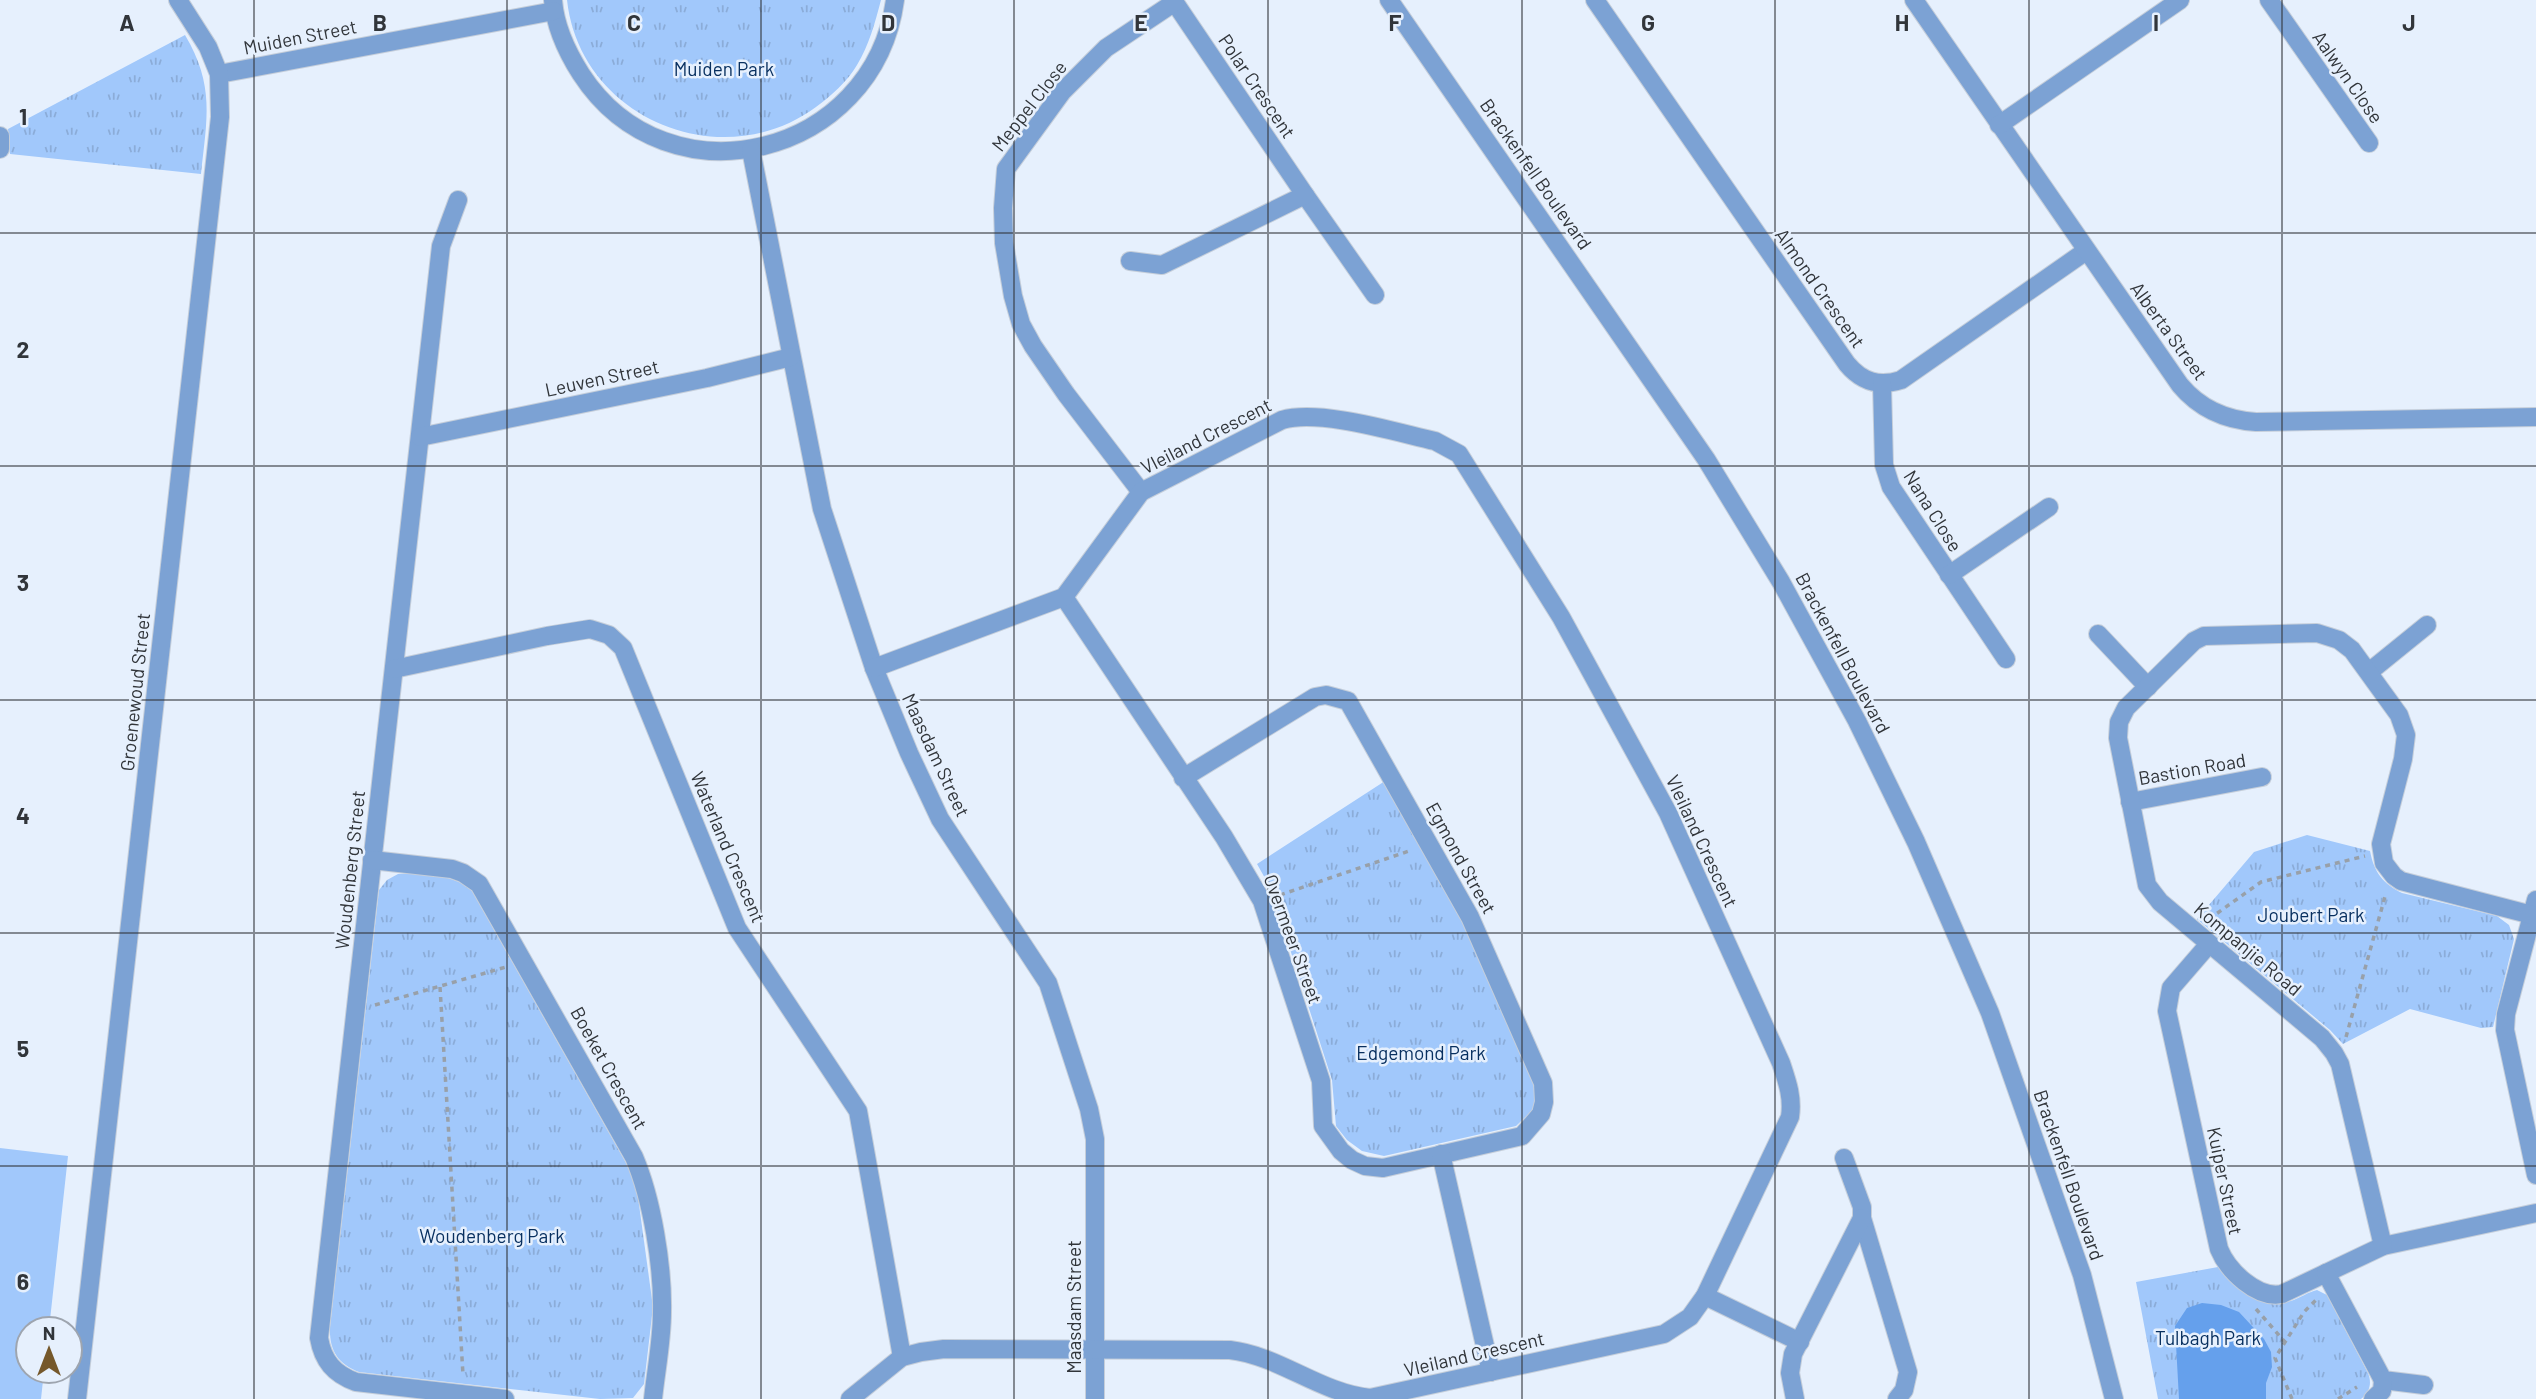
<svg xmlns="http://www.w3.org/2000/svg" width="2536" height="1399" font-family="Barlow,sans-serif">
	<defs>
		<pattern id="grass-tufts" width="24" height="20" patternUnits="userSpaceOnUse" patternTransform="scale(1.75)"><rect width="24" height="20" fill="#a1c8fb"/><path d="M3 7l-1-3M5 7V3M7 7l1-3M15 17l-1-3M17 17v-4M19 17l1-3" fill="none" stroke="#8bacd8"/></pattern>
	</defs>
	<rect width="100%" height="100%" fill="#e6f0fd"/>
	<g fill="url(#grass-tufts)">
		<path d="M567 0H881C875 23 869 45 857 65 847 82 831 96 816 107 721 177 580 118 567 0Z"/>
		<path d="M185 35C215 86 207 118 201 174L10 154 8 129Z"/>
		<path d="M1385 781 1455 902 1535 1081 1536 1097 1533 1110 1516 1126 1384 1156 1362 1151 1347 1140 1336 1126 1332 1080 1270 887 1257 864Z"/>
		<path d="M2307 835 2370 851C2374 872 2383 884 2402 893L2497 916 2509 925 2514 939 2493 1027 2481 1028 2410 1009 2343 1044 2330 1030 2197 919 2254 852Z"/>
		<path d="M398 874C421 873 455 874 472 891L630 1170 637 1190 653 1307 644 1384 633 1398 600 1399 359 1372C337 1364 329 1349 330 1327L379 890 387 880Z"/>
		<path d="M2218 1267C2239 1286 2260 1309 2291 1301 2300 1298 2308 1292 2317 1290L2327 1295 2368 1373C2372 1383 2370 1392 2361 1399H2158L2136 1282Z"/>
	</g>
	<path fill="#a1c8fb" d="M0 1148 68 1156 49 1329H28V1371H44L41 1399H0Z"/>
	<path fill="#65a0ec" d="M2202 1303 2221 1305 2239 1312 2264 1339 2271 1352 2272 1367 2266 1383V1399H2179L2175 1326 2187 1308Z"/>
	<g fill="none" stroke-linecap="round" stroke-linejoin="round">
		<defs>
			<g id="minor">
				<path d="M553 0C555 27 567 52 581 74 668 208 874 157 895 0"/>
				<path d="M1173 0 1305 195 1375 295"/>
				<path d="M1389 0 1706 459 1781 582 1857 721 1916 842 1990 1013 2082 1275 2114 1399"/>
				<path d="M1595 0 1847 364C1862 382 1879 387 1901 380L2086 251"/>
				<path d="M1914 0 2180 385C2200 409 2225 420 2256 422L2536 417"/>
				<path d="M2269 0 2369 143"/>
				<path d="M219 74 554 11"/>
				<path d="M1999 125 2180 0"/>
				<path d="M0 136V149"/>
				<path d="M751 150 822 509 874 668 909 753 940 819 1048 983 1089 1109 1095 1139V1399"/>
				<path d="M458 200 441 246 319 1338C323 1361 334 1374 356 1382L505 1399"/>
				<path d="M1130 261 1162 265 1305 195"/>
				<path d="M1882 384 1884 465 1891 487 2006 659"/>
				<path d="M420 437 707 378 791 357"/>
				<path d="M1141 492 1066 394 1033 346 1021 324 1013 296 1004 243 1003 208 1006 169 1062 92 1106 48 1175 2"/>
				<path d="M1949 575 2049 507"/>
				<path d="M1064 597 1224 837 1262 901 1321 1081 1323 1126 1341 1151 1352 1160 1365 1166 1383 1168 1522 1136 1541 1114 1544 1102 1543 1083 1470 917 1348 701 1326 695 1315 697 1183 778"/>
				<path d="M2098 634 2148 687"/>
				<path d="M394 669 547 636 590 629 609 635 623 648 737 928 858 1111 902 1357"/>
				<path d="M2369 672 2427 625"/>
				<path d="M2130 802 2262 777"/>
				<path d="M372 860 452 869 463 873 479 884 634 1157C652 1199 663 1266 662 1312 662 1341 656 1370 653 1399"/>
				<path d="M2536 900 2506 1014 2505 1030 2536 1175"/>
				<path d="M2209 944 2171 988 2167 1011 2219 1249C2228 1271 2257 1299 2282 1294L2383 1246 2536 1213"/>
				<path d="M1441 1154 1491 1372"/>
				<path d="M1844 1158 1862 1207V1218L1908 1372 1904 1390 1897 1399"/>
				<path d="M2383 1246 2340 1064 2334 1053 2322 1038 2160 902 2147 885 2118 738 2119 722 2126 708 2194 641 2204 636 2317 633 2339 640 2352 650 2399 715 2406 735 2403 759 2381 844 2384 863 2394 876 2401 881 2532 915"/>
				<path d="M2326 1273 2383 1380 2424 1385"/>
				<path d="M1705 1296 1800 1342"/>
				<path d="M77 1399 220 117 219 74 208 47 178 0"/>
				<path d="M850 1399 902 1357 921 1352 944 1349 1230 1350C1280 1356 1320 1393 1370 1398L1664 1334 1690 1317 1705 1296 1790 1117C1793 1097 1787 1081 1781 1063L1668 813 1561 617 1459 454 1435 441C1395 432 1320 409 1282 420L1141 492 1064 597 874 668"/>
				<path d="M1795 1399 1790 1373 1793 1354 1862 1218"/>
				<path d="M2373 1399 2382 1391 2383 1380"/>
			</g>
		</defs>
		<use href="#minor" stroke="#c5ceda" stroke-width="20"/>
		<g stroke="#98a0a9" stroke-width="3.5" stroke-dasharray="5 5" stroke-linecap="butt">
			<path d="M1280 895 1412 850"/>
			<path d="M2209 919 2261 882 2365 856"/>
			<path d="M440 987 463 1375"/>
			<path d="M375 1005 506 967"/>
			<path d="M2346 1037 2386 893"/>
			<path d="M2256 1309 2285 1342"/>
			<path d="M2292 1399 2275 1358 2304 1312 2317 1299"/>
			<path d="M2338 1399 2357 1387"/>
		</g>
		<use href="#minor" stroke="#7ca2d4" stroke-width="18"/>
	</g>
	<path fill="none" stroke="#31353a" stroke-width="2" stroke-opacity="0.55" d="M254 0V1399M507 0V1399M761 0V1399M1014 0V1399M1268 0V1399M1522 0V1399M1775 0V1399M2029 0V1399M2282 0V1399M0 233H2536M0 466H2536M0 700H2536M0 933H2536M0 1166H2536"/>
	<g text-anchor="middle" stroke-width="5" stroke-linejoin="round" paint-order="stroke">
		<g font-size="19" fill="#31353a" stroke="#e6f0fd">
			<text transform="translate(300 37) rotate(-11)" y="7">Muiden Street</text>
			<text transform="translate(2348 77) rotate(55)" y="7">Aalwyn Close</text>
			<text transform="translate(1257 86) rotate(56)" y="7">Polar Crescent</text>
			<text transform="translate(1029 106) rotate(-52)" y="7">Meppel Close</text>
			<text transform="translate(1536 174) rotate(55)" y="7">Brackenfell Boulevard</text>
			<text transform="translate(1820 288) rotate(55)" y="7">Almond Crescent</text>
			<text transform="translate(2169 331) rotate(54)" y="7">Alberta Street</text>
			<text transform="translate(602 378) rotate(-12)" y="7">Leuven Street</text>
			<text transform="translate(1206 436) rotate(-27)" y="7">Vleiland Crescent</text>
			<text transform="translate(1933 511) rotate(58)" y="7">Nana Close</text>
			<text transform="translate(1843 653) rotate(62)" y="7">Brackenfell Boulevard</text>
			<text transform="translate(135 692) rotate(-84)" y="7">Groenewoud Street</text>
			<text transform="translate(936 755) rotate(65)" y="7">Maasdam Street</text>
			<text transform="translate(2192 769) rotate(-10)" y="7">Bastion Road</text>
			<text transform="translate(1702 841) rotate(65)" y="7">Vleiland Crescent</text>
			<text transform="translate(728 847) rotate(67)" y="7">Waterland Crescent</text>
			<text transform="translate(1461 858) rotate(61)" y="7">Egmond Street</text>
			<text transform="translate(350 870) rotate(-84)" y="7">Woudenberg Street</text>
			<text transform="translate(1293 939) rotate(70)" y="7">Overmeer Street</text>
			<text transform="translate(2248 949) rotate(40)" y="7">Kompanjie Road</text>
			<text transform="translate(609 1068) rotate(61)" y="7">Boeket Crescent</text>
			<text transform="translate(2069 1175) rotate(71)" y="7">Brackenfell Boulevard</text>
			<text transform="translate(2225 1181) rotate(78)" y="7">Kuiper Street</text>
			<text transform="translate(1074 1307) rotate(-90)" y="7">Maasdam Street</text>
			<text transform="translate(1474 1354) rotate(-13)" y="7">Vleiland Crescent</text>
		</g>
		<g font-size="19" fill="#083060" stroke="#e6f0fd">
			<text x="724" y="76">Muiden Park</text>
			<text x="2311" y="922">Joubert Park</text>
			<text x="1421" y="1060">Edgemond Park</text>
			<text x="492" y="1243">Woudenberg Park</text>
			<text x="2208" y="1345">Tulbagh Park</text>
		</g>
	</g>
	<g font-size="23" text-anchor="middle" font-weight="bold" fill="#31353a" stroke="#e6f0fd" stroke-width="5" stroke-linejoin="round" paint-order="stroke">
		<text x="127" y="31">A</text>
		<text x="380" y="31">B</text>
		<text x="634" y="31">C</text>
		<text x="888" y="31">D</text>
		<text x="1141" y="31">E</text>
		<text x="1395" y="31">F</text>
		<text x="1648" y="31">G</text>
		<text x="1902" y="31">H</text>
		<text x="2156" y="31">I</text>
		<text x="2409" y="31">J</text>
		<text x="23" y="125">1</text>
		<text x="23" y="358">2</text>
		<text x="23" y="591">3</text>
		<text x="23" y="824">4</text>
		<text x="23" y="1057">5</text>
		<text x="23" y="1290">6</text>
	</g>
	<g transform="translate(49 1350)"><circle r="33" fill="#e6f0fd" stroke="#9ea5af" stroke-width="2"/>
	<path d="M0-5L12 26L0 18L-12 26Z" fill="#75582b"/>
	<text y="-10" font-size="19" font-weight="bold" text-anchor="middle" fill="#31353a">N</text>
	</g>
</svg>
